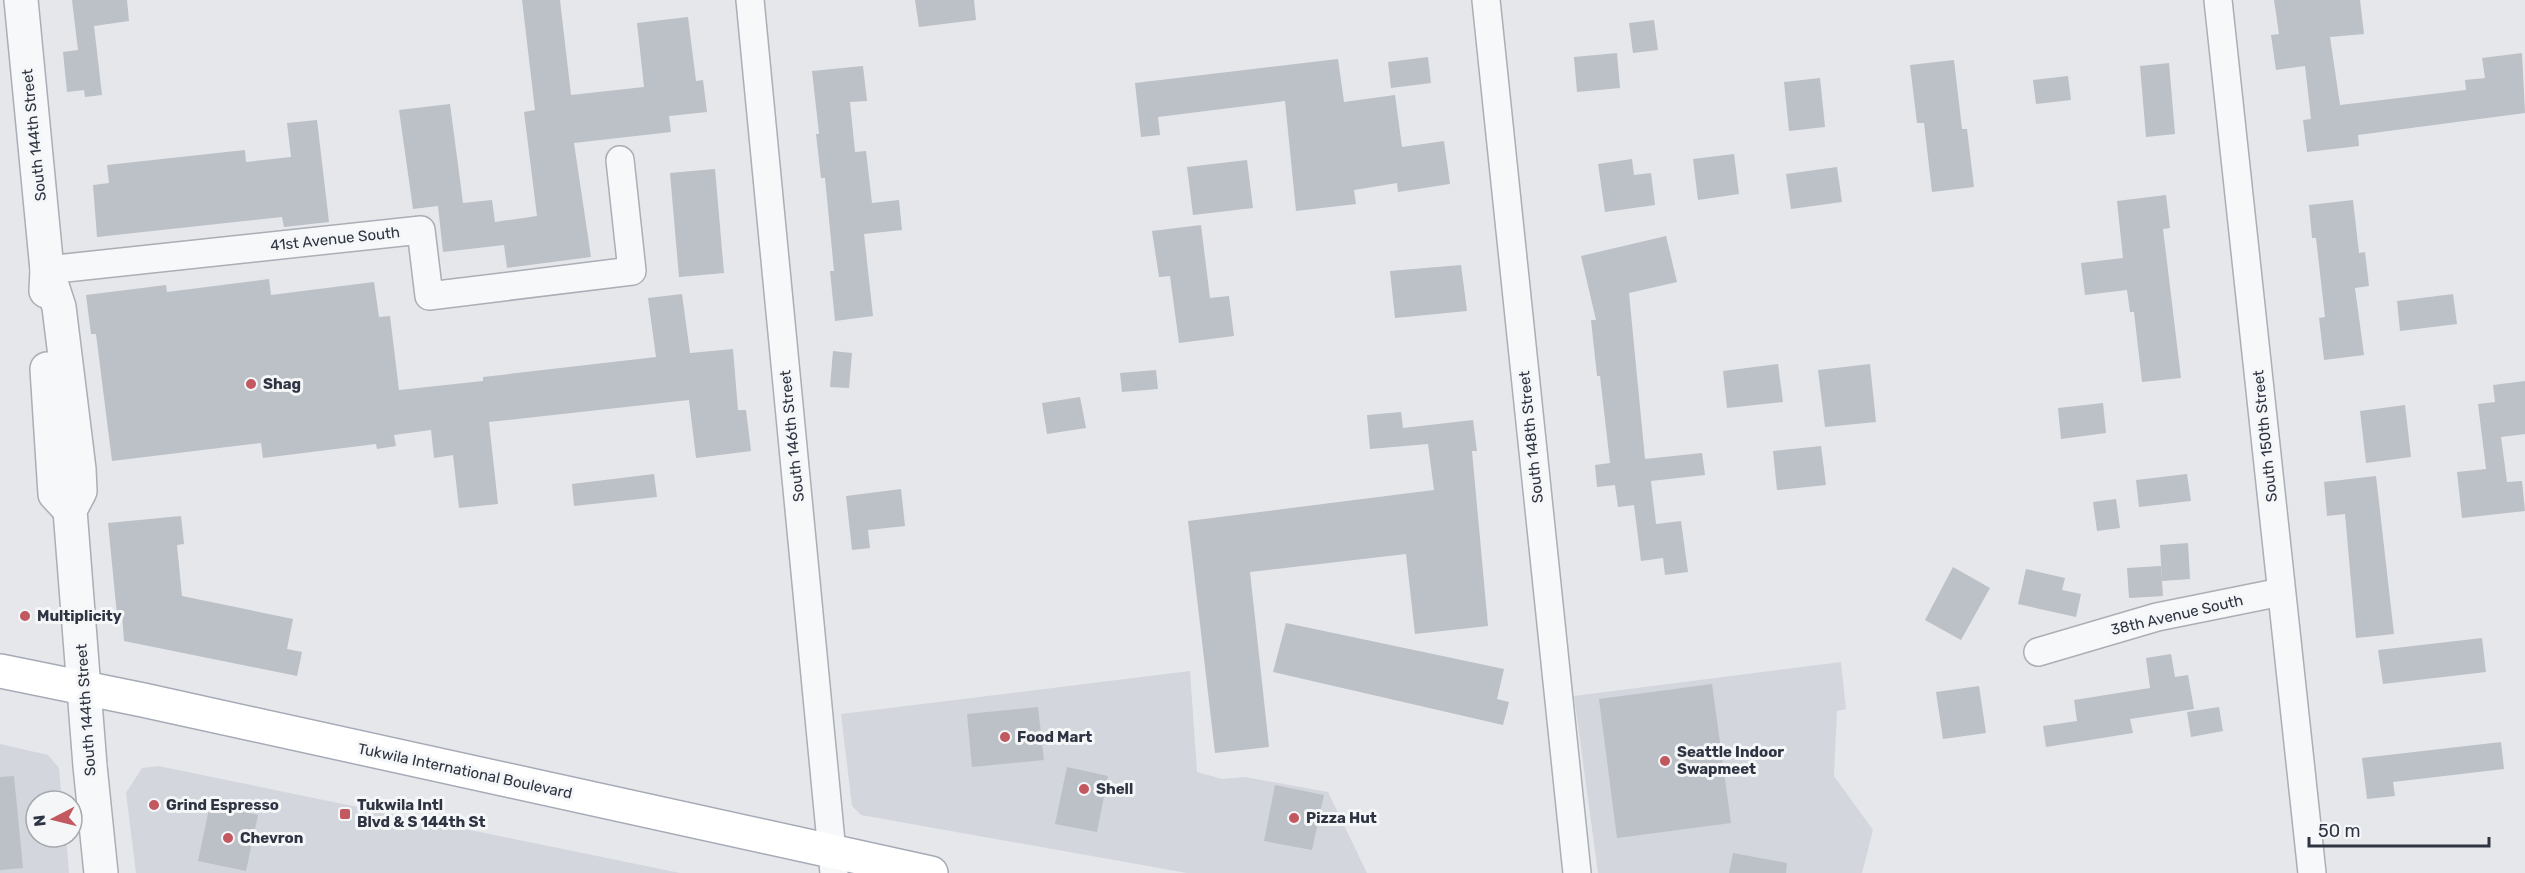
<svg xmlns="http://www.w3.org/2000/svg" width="2525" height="873" font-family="Rubik,sans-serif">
	<rect width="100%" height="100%" fill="#e5e7eb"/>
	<g fill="#d3d6dd">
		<path d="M1841 662 1846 709 1837 711 1834 776 1873 830 1862 873H1598L1574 696Z"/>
		<path d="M1190 671 1197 772 1222 779 1245 777 1328 792 1367 873H1187L861 815 852 806 841 714Z"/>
		<path d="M0 744 48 755 59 768 62 801H36V837H66L69 873H0Z"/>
		<path d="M158 766 680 873H136L126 793 142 768Z"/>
	</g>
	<g fill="#bcc0c7">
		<path d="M72 0H127L129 21 94 26 102 95 85 97 84 90 67 92 63 52 78 50Z"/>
		<path d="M522 0H560L571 95 644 87 637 23 688 17 696 81 703 80 707 112 669 116 671 132 574 143 591 257 507 268 504 245 443 252 438 206 413 209 399 110 450 104 463 203 492 200 495 222 537 216 524 112 535 110Z"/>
		<path d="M915 0H974L976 20 919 27Z"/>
		<path d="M2274 0H2360L2364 34 2330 37 2340 105 2466 90 2465 80 2485 78 2482 58 2522 53 2525 113 2358 135 2359 146 2307 152 2303 120 2311 119 2305 66 2276 70 2271 35 2279 34Z"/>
		<path d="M1654 20 1658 50 1633 53 1629 23Z"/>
		<path d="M1617 53 1620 88 1577 92 1574 57Z"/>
		<path d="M1428 57 1431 83 1391 88 1388 62Z"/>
		<path d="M1338 59 1344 102 1395 95 1402 147 1444 141 1450 184 1398 192 1397 183 1354 190 1356 204 1296 211 1285 101 1158 117 1160 135 1141 137 1135 83Z"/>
		<path d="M1954 60 1962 129H1967L1974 187 1932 192 1924 123H1917L1910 65Z"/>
		<path d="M2169 63 2175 134 2146 137 2140 66Z"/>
		<path d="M863 66 867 101 850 102 855 152 866 151 872 203 899 200 902 230 864 234 873 316 835 321 830 271H834L825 178H821L816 134H819L812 71Z"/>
		<path d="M2068 76 2071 100 2036 104 2033 80Z"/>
		<path d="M1820 78 1825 127 1789 131 1784 82Z"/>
		<path d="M317 120 329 222 284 227 282 217 97 237 93 185 109 183 107 165 245 150 246 162 291 157 287 123Z"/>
		<path d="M1734 154 1739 194 1698 200 1693 159Z"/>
		<path d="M1632 159 1634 175 1651 173 1655 205 1605 212 1598 164Z"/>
		<path d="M1247 160 1253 208 1193 215 1187 167Z"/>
		<path d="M1837 167 1842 202 1791 209 1786 174Z"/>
		<path d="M715 169 724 273 679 277 670 173Z"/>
		<path d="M2166 195 2170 228 2163 229 2181 378 2142 382 2134 312H2130L2127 290 2085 295 2081 263 2123 258 2117 201Z"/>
		<path d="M2353 200 2359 253 2365 252 2369 286 2355 288 2364 355 2324 360 2319 318 2325 317 2316 238H2312L2309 205Z"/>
		<path d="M1201 225 1210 298 1229 296 1234 336 1179 343 1170 276 1159 277 1152 231Z"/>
		<path d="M1666 236 1677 282 1629 293 1645 459 1702 453 1705 475 1651 481 1656 524 1681 521 1688 572 1665 575 1663 558 1641 561 1634 505 1618 507 1615 485 1597 487 1595 465 1610 463 1600 376H1597L1591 320H1596L1581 256Z"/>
		<path d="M1461 265 1467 311 1395 318 1390 271Z"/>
		<path d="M269 279 271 295 374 282 379 317 390 316 399 390 483 381V377L656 357 648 298 682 294 690 353 733 349 738 410H746L751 451 696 458 689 400 489 422 498 504 459 508 453 455 434 458 431 430 394 435 396 446 377 449 376 444 263 458 261 443 112 461 96 334H91L86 295 166 285 167 292Z"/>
		<path d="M2453 294 2457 324 2400 331 2397 301Z"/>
		<path d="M833 351 852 353 849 388 830 387Z"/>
		<path d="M1778 364 1783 402 1727 408 1723 371Z"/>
		<path d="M1870 364 1876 422 1825 427 1818 370Z"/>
		<path d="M1156 370 1158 389 1122 392 1120 373Z"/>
		<path d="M2525 381V434L2501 437 2507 482 2522 481 2525 511 2462 518 2457 472 2486 469 2478 404 2495 402 2493 385Z"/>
		<path d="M1080 397 1086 428 1047 434 1042 403Z"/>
		<path d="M2103 403 2106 433 2061 439 2058 408Z"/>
		<path d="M2405 405 2411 457 2366 463 2360 411Z"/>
		<path d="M1401 412 1403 428 1473 420 1477 451H1472L1488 626 1415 634 1406 554 1250 572 1269 747 1215 753 1188 521 1434 490 1428 444 1370 449 1367 415Z"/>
		<path d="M1821 446 1826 485 1777 490 1773 451Z"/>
		<path d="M654 474 657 497 574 506 572 484Z"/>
		<path d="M2187 474 2191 501 2139 507 2136 480Z"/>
		<path d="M2376 476 2394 634 2356 638 2345 514 2327 516 2324 482Z"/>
		<path d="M901 489 905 526 868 530 870 548 852 550 846 496Z"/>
		<path d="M2116 499 2120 528 2097 531 2093 502Z"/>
		<path d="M181 516 184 544 177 545 182 596 293 619 287 649 302 652 297 676 124 641 122 614 117 615 108 523Z"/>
		<path d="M2188 543 2190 579 2162 581 2160 545Z"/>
		<path d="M2161 566 2163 596 2129 598 2127 568Z"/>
		<path d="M1953 567 1990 588 1961 640 1925 620Z"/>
		<path d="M2026 569 2065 578 2062 590 2081 594 2076 617 2018 604Z"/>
		<path d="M1286 623 1504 669 1497 699 1509 702 1503 725 1273 672Z"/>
		<path d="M2482 638 2486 672 2383 684 2378 650Z"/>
		<path d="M2171 654 2175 677 2188 675 2194 709 2130 719 2133 733 2046 747 2043 726 2077 721 2074 700 2150 688 2146 658Z"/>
		<path d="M1712 684 1731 823 1617 838 1599 699Z"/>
		<path d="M1979 686 1986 733 1943 739 1936 692Z"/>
		<path d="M1038 707 1044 760 972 767 967 714Z"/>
		<path d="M2219 707 2223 731 2191 737 2187 712Z"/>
		<path d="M2501 742 2504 769 2393 782 2395 796 2367 799 2362 758Z"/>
		<path d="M1067 767 1108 776 1097 832 1055 824Z"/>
		<path d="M14 776 23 868 0 870V777Z"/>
		<path d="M1275 785 1324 795 1312 850 1264 841Z"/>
		<path d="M210 804 258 815 246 871 198 861Z"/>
		<path d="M1733 853 1787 863 1786 873H1729Z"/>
	</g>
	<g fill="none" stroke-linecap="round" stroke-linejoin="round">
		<defs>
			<g id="minor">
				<path d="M750 0 834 873"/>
				<path d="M1486 0 1577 873"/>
				<path d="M2218 0 2312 873"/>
				<path d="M47 270 421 230 429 296 632 271 620 160"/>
				<path d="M2038 652 2157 617 2281 592"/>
			</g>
			<g id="tertiary">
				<path d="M21 0 47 270 46 291"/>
				<path d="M47 270 59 307 79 469 80 491 70 510 90 766 101 873"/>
				<path d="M47 369 55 494 70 510"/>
			</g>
			<path id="primary" d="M0 671 143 700 931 873"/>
		</defs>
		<use href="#minor" stroke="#aaaeb5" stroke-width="30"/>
		<use href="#tertiary" stroke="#aaaeb5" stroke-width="36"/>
		<use href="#primary" stroke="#a5abb6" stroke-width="36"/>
		<use href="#minor" stroke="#f7f8fa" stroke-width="27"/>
		<use href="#tertiary" stroke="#f7f8fa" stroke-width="33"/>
		<use href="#primary" stroke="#fff" stroke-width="33"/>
	</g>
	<g fill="#c25860" stroke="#f4f6f8" stroke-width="2">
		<circle cx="251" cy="384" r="6"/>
		<circle cx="25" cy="616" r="6"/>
		<circle cx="1005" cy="737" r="6"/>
		<circle cx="1665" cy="761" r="6"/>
		<circle cx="1084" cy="789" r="6"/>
		<circle cx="154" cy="805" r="6"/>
		<rect x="339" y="808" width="12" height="12" rx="3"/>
		<circle cx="1294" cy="818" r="6"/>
		<circle cx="228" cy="838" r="6"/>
	</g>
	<g text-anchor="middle" stroke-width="6" stroke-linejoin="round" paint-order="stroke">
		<g font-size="15" fill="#2e3442" stroke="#f4f6f8">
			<text transform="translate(34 135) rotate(-96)" y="5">South 144th Street</text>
			<text transform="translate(335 239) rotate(-6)" y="5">41st Avenue South</text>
			<text transform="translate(792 436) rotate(-96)" y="5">South 146th Street</text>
			<text transform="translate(2265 436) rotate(-96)" y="5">South 150th Street</text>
			<text transform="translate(1531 437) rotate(-96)" y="5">South 148th Street</text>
			<text transform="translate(2177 615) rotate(-13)" y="5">38th Avenue South</text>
			<text transform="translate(86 710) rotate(-94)" y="5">South 144th Street</text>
			<text transform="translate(465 771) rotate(12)" y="5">Tukwila International Boulevard</text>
		</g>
		<g font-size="15" font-weight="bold" fill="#2e3442" stroke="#f4f6f8" text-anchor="start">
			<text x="263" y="389">Shag</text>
			<text x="37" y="621">Multiplicity</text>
			<text x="1017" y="742">Food Mart</text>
			<text x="1677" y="757">Seattle Indoor<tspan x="1677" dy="17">Swapmeet</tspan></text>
			<text x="1096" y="794">Shell</text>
			<text x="166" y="810">Grind Espresso</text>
			<text x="357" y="810">Tukwila Intl<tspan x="357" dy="17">Blvd &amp; S 144th St</tspan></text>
			<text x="1306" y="823">Pizza Hut</text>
			<text x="240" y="843">Chevron</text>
		</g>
	</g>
	<g transform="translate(54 819) rotate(263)"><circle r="28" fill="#f4f6f8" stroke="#a5a8af" stroke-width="1.5"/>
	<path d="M0-4.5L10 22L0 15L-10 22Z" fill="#c25860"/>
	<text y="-9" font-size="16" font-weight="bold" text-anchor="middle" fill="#2e3442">N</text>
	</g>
	<path d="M2309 837v9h180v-9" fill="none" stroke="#2e3442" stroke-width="3"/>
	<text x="2318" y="837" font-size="18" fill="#2e3442" stroke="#f4f6f8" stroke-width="4.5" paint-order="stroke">50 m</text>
</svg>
